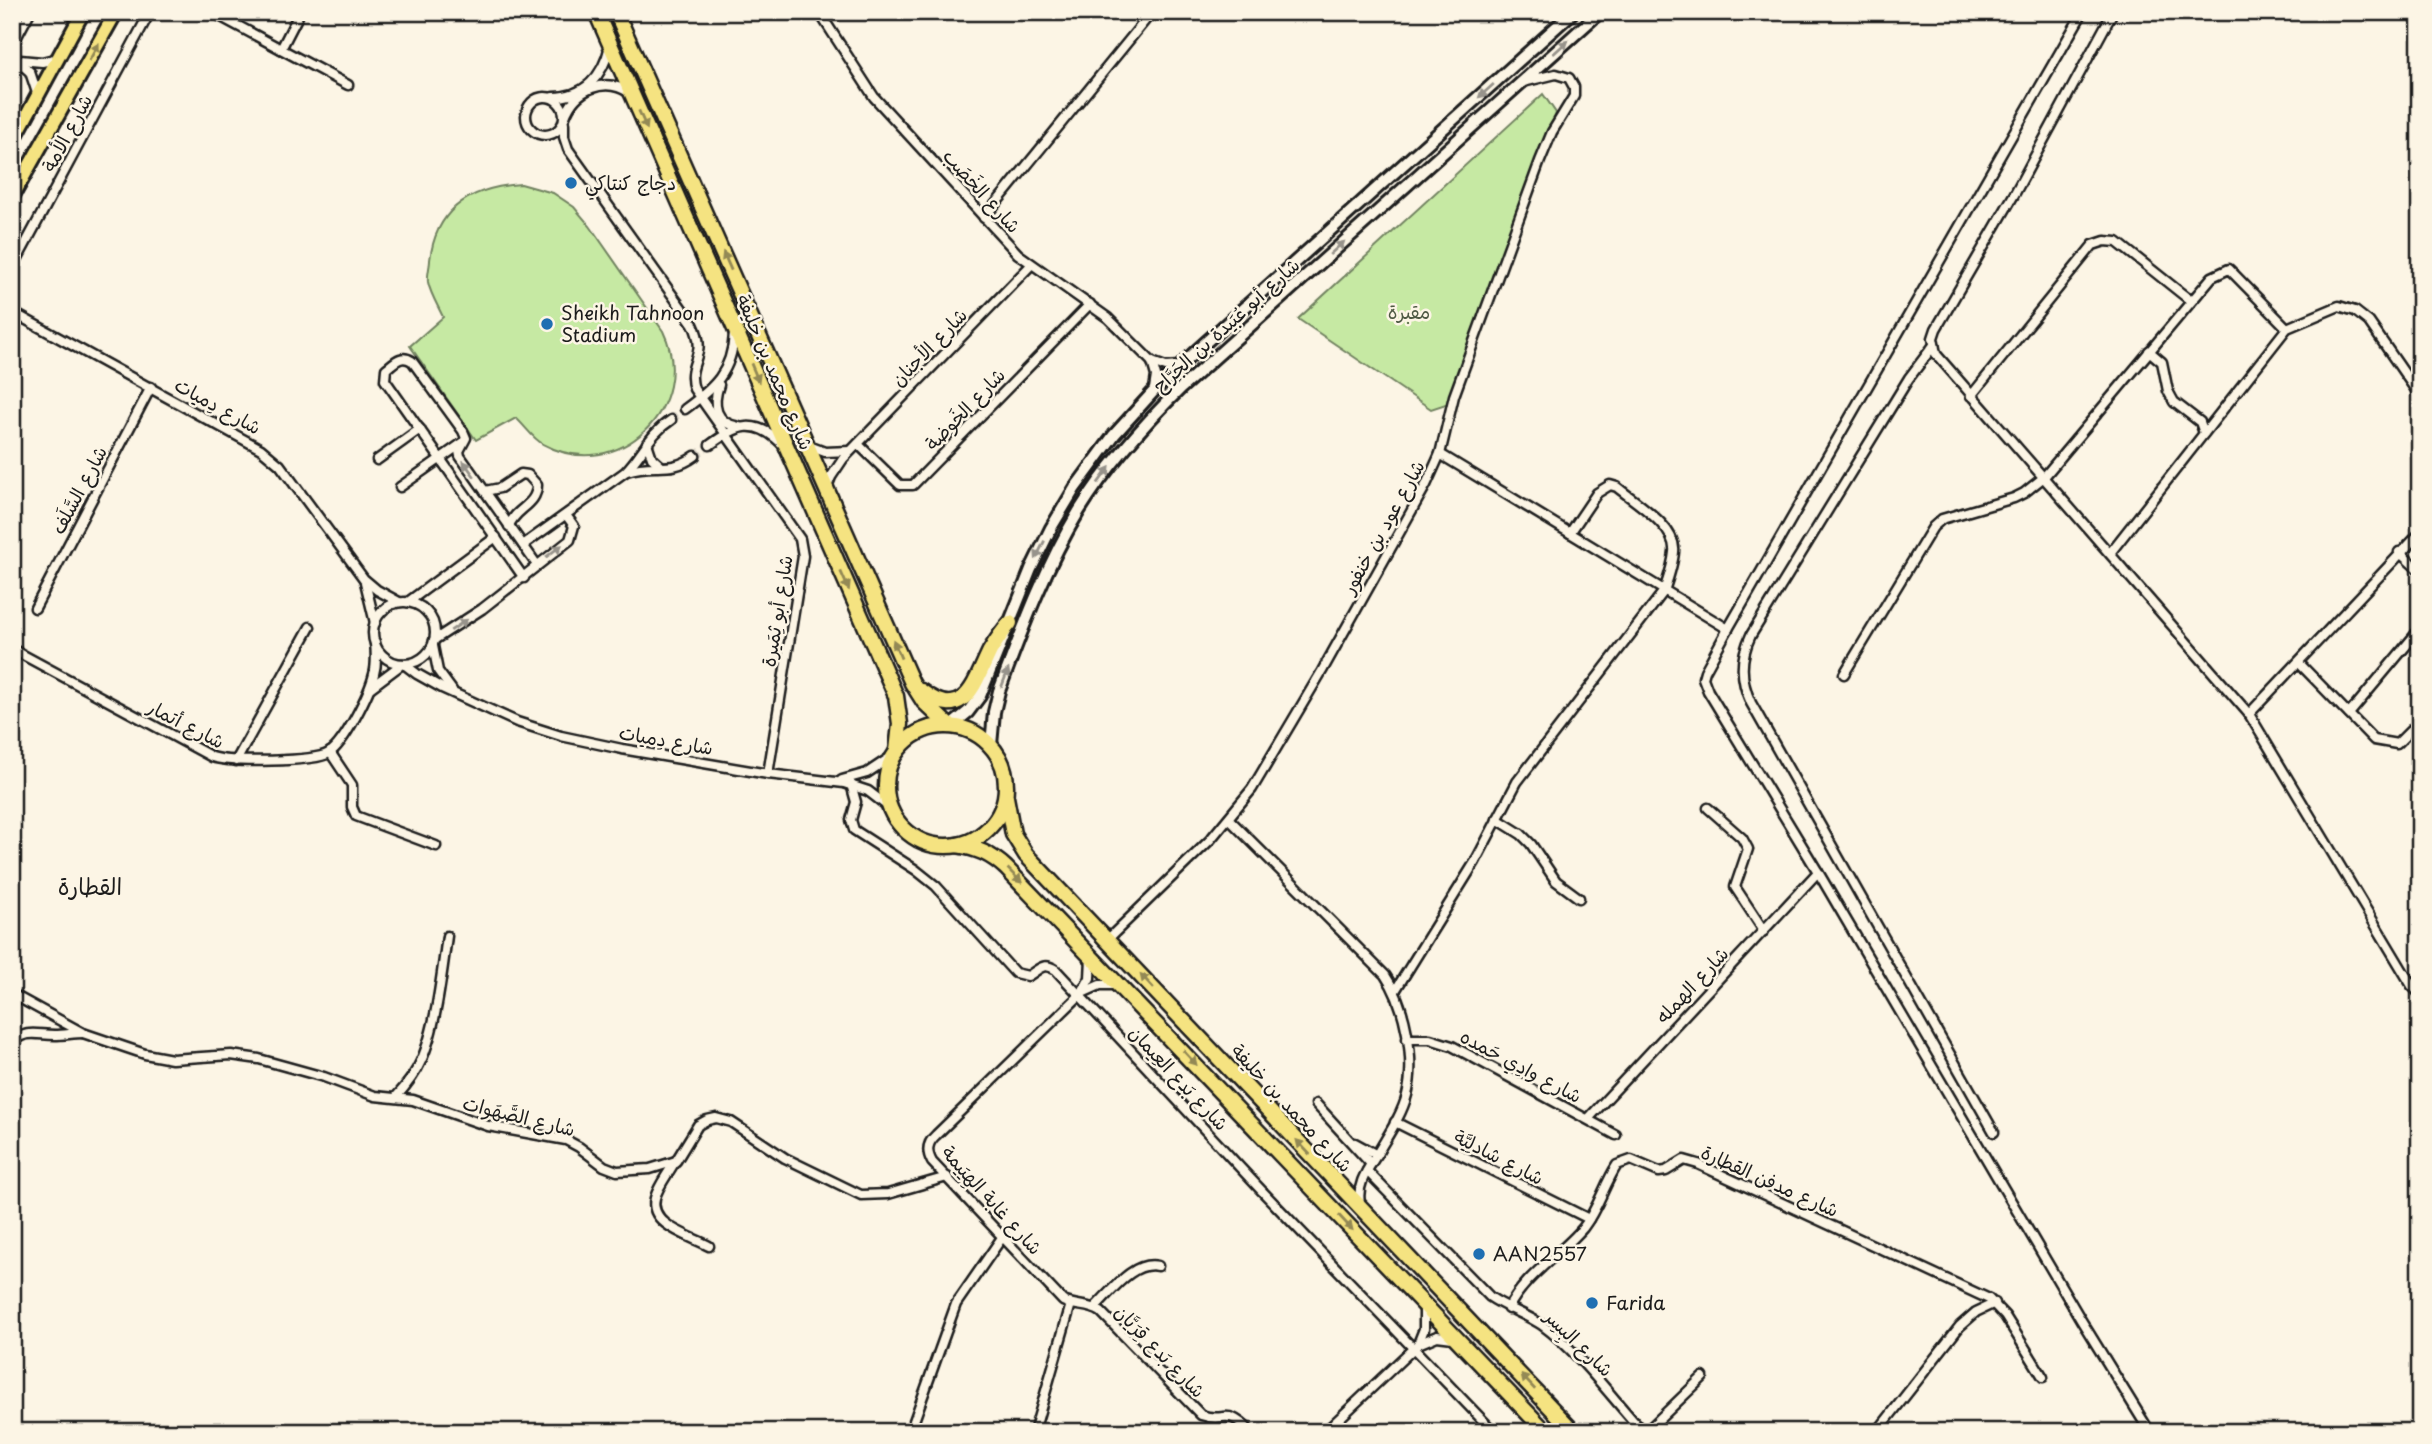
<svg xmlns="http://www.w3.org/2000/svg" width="2432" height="1444" font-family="'Playpen Sans','Playpen Sans Arabic',sans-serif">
	<rect width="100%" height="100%" fill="#fcf5e5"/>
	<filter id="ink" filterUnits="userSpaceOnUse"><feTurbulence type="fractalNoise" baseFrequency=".0143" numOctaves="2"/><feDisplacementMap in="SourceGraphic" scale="14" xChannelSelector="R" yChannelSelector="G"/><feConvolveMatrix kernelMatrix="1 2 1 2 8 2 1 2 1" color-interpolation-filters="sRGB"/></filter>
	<g filter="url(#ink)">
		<g fill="#c6e9a3" stroke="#718260" stroke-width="2">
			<path d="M1543 94 1556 113 1449 403 1431 409 1298 319Z"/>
			<path d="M521 184 553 193 574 207 590 226 663 331C699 406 618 485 543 444 533 439 525 426 516 418L476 440 410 346 443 317C438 306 430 293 428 282 427 275 430 266 430 260 436 208 472 187 521 184Z"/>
		</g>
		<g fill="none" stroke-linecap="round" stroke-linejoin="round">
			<g stroke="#dad4c7" stroke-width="8" stroke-dasharray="8 4" stroke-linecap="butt">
				<path d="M671 420 685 409"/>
				<path d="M695 456 710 445"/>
			</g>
			<defs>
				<g id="street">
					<path d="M212 12 348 85"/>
					<path d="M819 12 874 97 1018 254 1108 318 1152 362 1166 367 1179 366"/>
					<path d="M2083 12 1728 629 1705 671 1703 678 1708 691 1818 872 2081 1320 2150 1432"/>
					<path d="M2113 12 2015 193 1936 329 1933 338 1936 354 2249 714 2412 986 2420 994"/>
					<path d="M12 46 30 12"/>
					<path d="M281 49 300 12"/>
					<path d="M12 56 30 72 38 96"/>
					<path d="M20 60 42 62 58 58"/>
					<circle cx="545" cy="116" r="19"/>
					<path d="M553 97C585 97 603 76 610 46"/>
					<path d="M565 117C575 89 605 76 630 93"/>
					<path d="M564 124V137L568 149 693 324C709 357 685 362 694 389L800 539 803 556 768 774"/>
					<path d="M984 218 1152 12"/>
					<path d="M12 269 150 12"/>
					<path d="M12 312 261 449 280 465 364 579 377 590 399 602"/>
					<path d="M1934 345 1909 378 1751 635C1740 658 1740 679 1751 703L1994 1132"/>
					<path d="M2149 351 2162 362 2168 391 2174 402 2200 422 2204 433"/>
					<path d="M1152 362 1156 376 1154 389"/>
					<path d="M719 385C712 405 715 423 739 427"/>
					<path d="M1971 396 2093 245 2105 241 2117 242 2191 301"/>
					<path d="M685 409C714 388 732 372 734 334"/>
					<path d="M647 443 652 458 661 466"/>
					<path d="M858 444 900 485H913L1090 304"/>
					<path d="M710 445C737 425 755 417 782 444"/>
					<path d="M809 446 825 452 850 451"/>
					<path d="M1440 454 1728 629"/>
					<path d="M377 460 420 429"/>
					<path d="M627 471C655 461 669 475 695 456"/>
					<path d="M400 487 461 444"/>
					<path d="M827 487 831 477 843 459 1031 265"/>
					<path d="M485 491 500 488 521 474 528 475 537 485C537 506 515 508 509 526"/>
					<path d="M523 545 625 472C643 454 649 434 671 420"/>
					<path d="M2399 552 2420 571"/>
					<path d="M2110 553 2287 328 2339 306 2355 311 2369 322 2420 396"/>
					<path d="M524 578 385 380 386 369C395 362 401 354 412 361L463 431 466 438 459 451 460 456 537 565"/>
					<path d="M365 582 375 623"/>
					<path d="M408 602 496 537"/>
					<circle cx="404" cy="633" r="31"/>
					<path d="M35 608 151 387"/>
					<path d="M434 640 482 609 570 540 574 526 566 515"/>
					<path d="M433 646 438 671 452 690"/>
					<path d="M12 649 212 757C230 763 314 762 329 753 344 744 370 692 374 674 377 664 376 653 375 642"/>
					<path d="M2299 663 2374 740 2397 744 2420 721"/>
					<path d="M404 664 417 674 442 688 517 722 561 736 622 749 768 774 844 783 868 791 890 808"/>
					<path d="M1844 674 1933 527 1942 519 2014 498 2024 493 2044 477 2212 277 2229 269 2287 328"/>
					<path d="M370 688 402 664"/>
					<path d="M2249 714 2420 533"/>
					<path d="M2349 714 2420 629"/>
					<path d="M330 752 352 785V807L356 816 436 846"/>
					<path d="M236 761 310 627"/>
					<path d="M842 780 867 773 894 755"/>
					<path d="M851 784 856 802 851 820 854 830 916 870 936 886 1015 973 1028 976C1039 970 1043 961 1056 970L1261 1190 1494 1432"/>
					<path d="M1708 808 1742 838 1748 849 1735 887 1764 931"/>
					<path d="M1229 819 1385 975C1405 1004 1416 1060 1407 1095 1402 1114 1390 1132 1380 1149 1370 1167 1356 1182 1360 1203"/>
					<path d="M1497 819 1521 834 1531 844 1556 881 1579 898"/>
					<path d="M1107 940 1210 840 1252 789 1322 671 1426 485 1440 454 1454 396 1540 161 1552 132 1574 96V87L1569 78 1556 74 1523 82"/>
					<path d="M1091 958 1090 978 1080 995 936 1135C927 1143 926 1151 932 1162L1063 1301C1076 1307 1089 1304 1101 1312L1201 1415C1227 1424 1224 1405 1251 1432"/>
					<path d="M1395 991 1475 862 1517 782 1664 591C1668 579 1673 565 1674 552 1677 527 1636 503 1617 487L1610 485 1597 493 1570 533"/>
					<path d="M1082 993 1100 985H1116"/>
					<path d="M12 994 83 1033 145 1054 172 1059 231 1055 259 1059 324 1077 375 1096 413 1100 488 1126 566 1140 579 1147 604 1166 617 1171 650 1169 676 1161 698 1125 707 1120 716 1118 731 1122 785 1158 861 1195 888 1194 947 1177"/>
					<path d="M1407 1039H1430L1452 1046 1616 1135"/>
					<path d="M12 1042C27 1029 37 1035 55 1035 64 1035 74 1033 83 1033"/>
					<path d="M396 1097C406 1086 415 1075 421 1061 436 1029 442 972 447 936"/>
					<path d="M1316 1104 1371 1164"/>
					<path d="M1588 1119 1818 872"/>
					<path d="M1395 1122 1589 1219"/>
					<path d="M1355 1143 1377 1155"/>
					<path d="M674 1163C668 1174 658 1186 655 1198 648 1225 691 1236 709 1246"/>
					<path d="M1367 1171 1490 1297C1506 1308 1526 1314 1542 1325 1578 1351 1612 1398 1643 1432"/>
					<path d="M1094 1308C1111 1292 1133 1260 1158 1266"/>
					<path d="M1508 1309C1524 1276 1560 1255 1583 1228 1598 1209 1604 1185 1617 1165L1631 1160 1659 1172 1666 1171 1684 1160 1698 1164 1989 1299 2005 1316 2043 1377"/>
					<path d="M1418 1344 1424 1329V1307"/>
					<path d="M910 1432 956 1304 1003 1236"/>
					<path d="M1034 1432 1071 1304"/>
					<path d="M1325 1432 1418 1344 1437 1336 1453 1338"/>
					<path d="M1646 1432 1703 1377"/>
					<path d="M1877 1432 1960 1326 1976 1312 1995 1303"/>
				</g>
				<g id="secondary">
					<path d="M952 725 968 712 980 696 1031 569 1051 528 1075 488 1114 435 1154 391 1196 351 1573 12"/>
					<path d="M991 745 994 712 999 691C1022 630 1045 567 1079 511 1107 466 1142 426 1181 388L1600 12"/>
				</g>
				<g id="primary">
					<path d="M12 143 83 12"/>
					<path d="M12 197 116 12"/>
				</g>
				<g id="highway">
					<path d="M596 12 896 696 900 724 897 751"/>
					<path d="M616 12 912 683 924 702 948 725"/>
					<path d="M921 691C965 725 975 681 990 651 996 641 1002 632 1010 623"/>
					<circle cx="946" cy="786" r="60"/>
					<path d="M1006 797 1013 834 1026 855 1574 1432"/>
					<path d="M957 845C977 848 991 854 1006 868L1546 1432"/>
				</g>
			</defs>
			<use href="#street" stroke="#1c1c1c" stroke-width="13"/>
			<use href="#secondary" stroke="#1c1c1c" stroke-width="16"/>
			<use href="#primary" stroke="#1c1c1c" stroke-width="18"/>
			<use href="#highway" stroke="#1c1c1c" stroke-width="19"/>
			<use href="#street" stroke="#fcf5e5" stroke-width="8"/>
			<use href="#secondary" stroke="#fcf5e5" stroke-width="10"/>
			<use href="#primary" stroke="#f5e381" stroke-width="12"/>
			<use href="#highway" stroke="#f5e381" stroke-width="14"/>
		</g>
		<defs><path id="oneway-solid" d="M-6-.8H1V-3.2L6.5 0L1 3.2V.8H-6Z" transform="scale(1.75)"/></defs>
		<g fill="#97938b">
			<use href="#oneway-solid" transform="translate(1561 47) rotate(-42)"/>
			<use href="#oneway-solid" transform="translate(1486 91) rotate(138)"/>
			<use href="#oneway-solid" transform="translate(1337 248) rotate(-42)"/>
			<use href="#oneway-solid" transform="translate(469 469) rotate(-126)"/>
			<use href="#oneway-solid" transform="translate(1104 475) rotate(-54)"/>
			<use href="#oneway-solid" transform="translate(1040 550) rotate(116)"/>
			<use href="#oneway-solid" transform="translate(554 551) rotate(-37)"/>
			<use href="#oneway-solid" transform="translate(459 625) rotate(-34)"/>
			<use href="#oneway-solid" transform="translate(1005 678) rotate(-69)"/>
		</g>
		<g fill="#938954">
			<use href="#oneway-solid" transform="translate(94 52) rotate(-61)"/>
			<use href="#oneway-solid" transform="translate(643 120) rotate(66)"/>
			<use href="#oneway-solid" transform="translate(727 261) rotate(-114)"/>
			<use href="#oneway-solid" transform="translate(755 373) rotate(67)"/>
			<use href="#oneway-solid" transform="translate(845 581) rotate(66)"/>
			<use href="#oneway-solid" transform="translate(897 649) rotate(-113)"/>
			<use href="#oneway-solid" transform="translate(1015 876) rotate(45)"/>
			<use href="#oneway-solid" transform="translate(1147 981) rotate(-133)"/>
			<use href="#oneway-solid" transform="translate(1190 1058) rotate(47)"/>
			<use href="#oneway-solid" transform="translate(1303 1147) rotate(-133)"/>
			<use href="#oneway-solid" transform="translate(1346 1223) rotate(47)"/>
			<use href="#oneway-solid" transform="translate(1528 1382) rotate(-133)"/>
		</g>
	</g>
	<g fill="#1f6fb2" stroke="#fcf5e5" stroke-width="2.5">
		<circle cx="571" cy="183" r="7"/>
		<circle cx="547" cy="324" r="7"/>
		<circle cx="1479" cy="1254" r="7"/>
		<circle cx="1592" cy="1303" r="7"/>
	</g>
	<g text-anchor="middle" stroke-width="5" stroke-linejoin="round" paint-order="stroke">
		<g font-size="19" fill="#1c1c1c" stroke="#fcf5e5">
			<text transform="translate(67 133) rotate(-62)" y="7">شارع الأمة</text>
			<text transform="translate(982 191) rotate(48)" y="7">شارع الخَصَب</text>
			<text transform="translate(1226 325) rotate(-42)" y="7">شارع أبو عُبَيدة بن الجَرَّاح</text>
			<text transform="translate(929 347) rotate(-46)" y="7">شارع الأجنان</text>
			<text transform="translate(775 372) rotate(67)" y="7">شارع محمد بن خليفة</text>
			<text transform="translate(218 406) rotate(29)" y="7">شارع دِميات</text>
			<text transform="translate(965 409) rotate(-46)" y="7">شارع الخَوضة</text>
			<text transform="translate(79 490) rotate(-62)" y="7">شارع السَّلَف</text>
			<text transform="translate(1383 527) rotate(-61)" y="7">شارع عود بن خنفور</text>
			<text transform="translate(777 611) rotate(-81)" y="7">شارع أبو ثِمَيرة</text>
			<text transform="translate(186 724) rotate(27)" y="7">شارع أتمار</text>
			<text transform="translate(666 740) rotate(10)" y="7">شارع دِميات</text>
			<text transform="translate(1692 985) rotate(-47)" y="7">شارع الهمله</text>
			<text transform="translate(1521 1066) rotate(28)" y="7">شارع وادِي حَمده</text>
			<text transform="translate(1179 1078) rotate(47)" y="7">شارع بَدع العِيمان</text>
			<text transform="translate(1292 1108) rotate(47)" y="7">شارع محمد بن خليفة</text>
			<text transform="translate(519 1116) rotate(14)" y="7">شارع الصَّهَوات</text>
			<text transform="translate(1499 1157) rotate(27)" y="7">شارع شادلِيَّة</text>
			<text transform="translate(1770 1181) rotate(24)" y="7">شارع مدفن القطارة</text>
			<text transform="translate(992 1200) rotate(48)" y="7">شارع غابة الهِيَيمة</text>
			<text transform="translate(1579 1343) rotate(44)" y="7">شارع البِسِر</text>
			<text transform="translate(1160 1351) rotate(46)" y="7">شارع بَدع قِرَيَّان</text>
		</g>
		<g font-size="19" fill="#1c1c1c" stroke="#fcf5e5" text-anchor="start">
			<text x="585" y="190">دجاج كنتاكي</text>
			<text x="561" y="320">Sheikh Tahnoon<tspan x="561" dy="22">Stadium</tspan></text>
			<text x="1493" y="1261">AAN2557</text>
			<text x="1606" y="1310">Farida</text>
		</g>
		<g font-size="19" fill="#4f5a44" stroke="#fcf5e5">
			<text x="1409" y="319">مقبرة</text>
		</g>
		<g font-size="23" fill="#1c1c1c" stroke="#fcf5e5">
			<text x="90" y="895">القطارة</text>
		</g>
	</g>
	<rect width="2432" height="1444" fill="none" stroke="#fcf5e5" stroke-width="42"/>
	<rect x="21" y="21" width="2390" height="1402" fill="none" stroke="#1c1c1c" stroke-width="2.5" filter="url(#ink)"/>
</svg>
